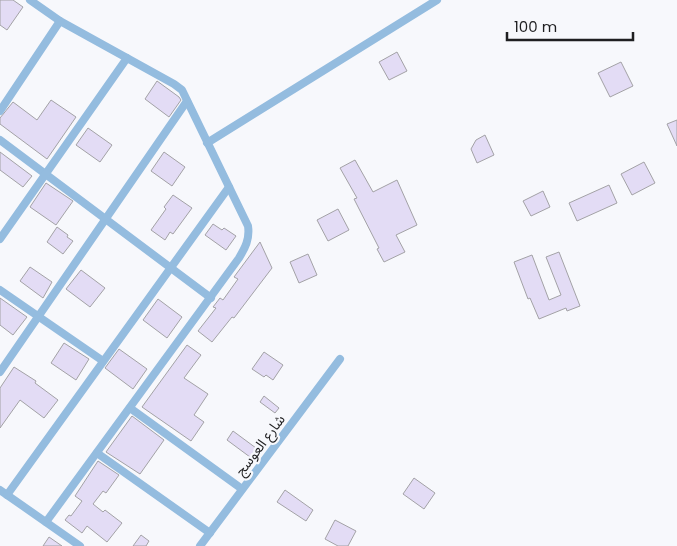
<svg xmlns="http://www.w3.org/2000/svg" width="677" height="546" font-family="Poppins,'Noto Sans Arabic',sans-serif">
	<rect width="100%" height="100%" fill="#f7f8fc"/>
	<g fill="#e3dcf5" stroke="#a3a2a6">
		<path d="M0 0H13L23 7 7 30 0 25Z"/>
		<path d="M397 52 407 71 389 80 379 62Z"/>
		<path d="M621 62 633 86 610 97 598 73Z"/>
		<path d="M157 81 179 97 181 100 169 117 145 99Z"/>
		<path d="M51 100 76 117 47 159 0 124V118L13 102 37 120Z"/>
		<path d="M677 120V146L667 124Z"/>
		<path d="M88 128 112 145 100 162 76 145Z"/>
		<path d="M485 135 494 155 477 163 471 149 476 140Z"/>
		<path d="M0 152 32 176 23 187 0 170Z"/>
		<path d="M164 152 185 167 172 186 151 171Z"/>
		<path d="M355 160 373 192 397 180 417 225 396 235 405 252 384 262 377 249 379 248 354 199 357 198 340 168Z"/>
		<path d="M644 162 655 183 632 195 621 174Z"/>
		<path d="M46 183 73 201 56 225 30 207Z"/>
		<path d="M609 185 617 203 577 221 569 203Z"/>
		<path d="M543 191 550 207 531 216 523 201Z"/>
		<path d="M173 195 192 208 173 234 170 232 165 240 151 230 166 209 164 207Z"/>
		<path d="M338 209 349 230 328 241 317 220Z"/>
		<path d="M213 224 222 230 224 228 236 236 226 250 205 235Z"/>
		<path d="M57 227 68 235 67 237 73 241 63 254 47 242Z"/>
		<path d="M260 242 272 268 234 318 232 317 212 342 198 331 216 308 213 307 220 298 223 300 238 279 234 277Z"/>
		<path d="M559 252 580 306 567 311 566 308 539 319 530 298 528 299 514 262 532 255 549 300 561 295 546 257Z"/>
		<path d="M308 254 317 275 299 283 290 262Z"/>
		<path d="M30 267 52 282 43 298 20 281Z"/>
		<path d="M81 270 105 288 90 307 66 289Z"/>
		<path d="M0 298 27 317 13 335 0 325Z"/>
		<path d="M158 299 182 317 167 338 143 320Z"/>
		<path d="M64 343 89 359 76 380 51 363Z"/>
		<path d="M187 345 201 355 184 378 208 394 194 415 204 422 191 441 142 407Z"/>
		<path d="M119 349 147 369 133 389 105 368Z"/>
		<path d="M264 352 283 365 273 380 266 375 264 377 252 369Z"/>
		<path d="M14 367 36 381 35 383 58 400 44 418 20 400 0 428V388Z"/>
		<path d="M264 396 279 408 275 413 260 402Z"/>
		<path d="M132 416 164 440 140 474 106 452Z"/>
		<path d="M233 431 260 451 254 460 227 440Z"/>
		<path d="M98 461 119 475 106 493 103 491 93 504 103 512 105 510 122 523 107 542 87 526 82 533 65 520 69 515 71 516 82 501 75 496Z"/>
		<path d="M414 478 435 493 424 509 403 494Z"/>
		<path d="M285 490 313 510 306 521 277 502Z"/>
		<path d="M335 520 356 531 348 546H338L325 539Z"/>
		<path d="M141 535 149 541 146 546H133Z"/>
		<path d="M49 537 62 546H43Z"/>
	</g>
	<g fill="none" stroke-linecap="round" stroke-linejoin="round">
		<g stroke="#94bcdf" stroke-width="8">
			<path d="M30 0 60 21 174 84 182 90 248 226C250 239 245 248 239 258L46 522"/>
			<path d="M0 111 60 21"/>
			<path d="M0 140 211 298"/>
			<path d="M207 143 437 0"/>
			<path d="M0 239 127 58"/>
			<path d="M0 290 103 361"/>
			<path d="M0 372 187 101"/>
			<path d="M130 408 242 489"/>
			<path d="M97 453 210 533"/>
			<path d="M0 490 80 546"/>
			<path d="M7 495 229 187"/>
			<path d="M200 546 340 359"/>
		</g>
	</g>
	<g text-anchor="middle" stroke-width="4.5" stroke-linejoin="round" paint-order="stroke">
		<g font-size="14" fill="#1f1f21" stroke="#f7f8fc">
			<text transform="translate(260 445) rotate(-53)" y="5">شارع العوسج</text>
		</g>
	</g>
	<path d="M507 32v8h126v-8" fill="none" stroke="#1f1f21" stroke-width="2.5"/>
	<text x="514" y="32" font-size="15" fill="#1f1f21" stroke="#f7f8fc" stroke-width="4" paint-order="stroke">100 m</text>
</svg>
